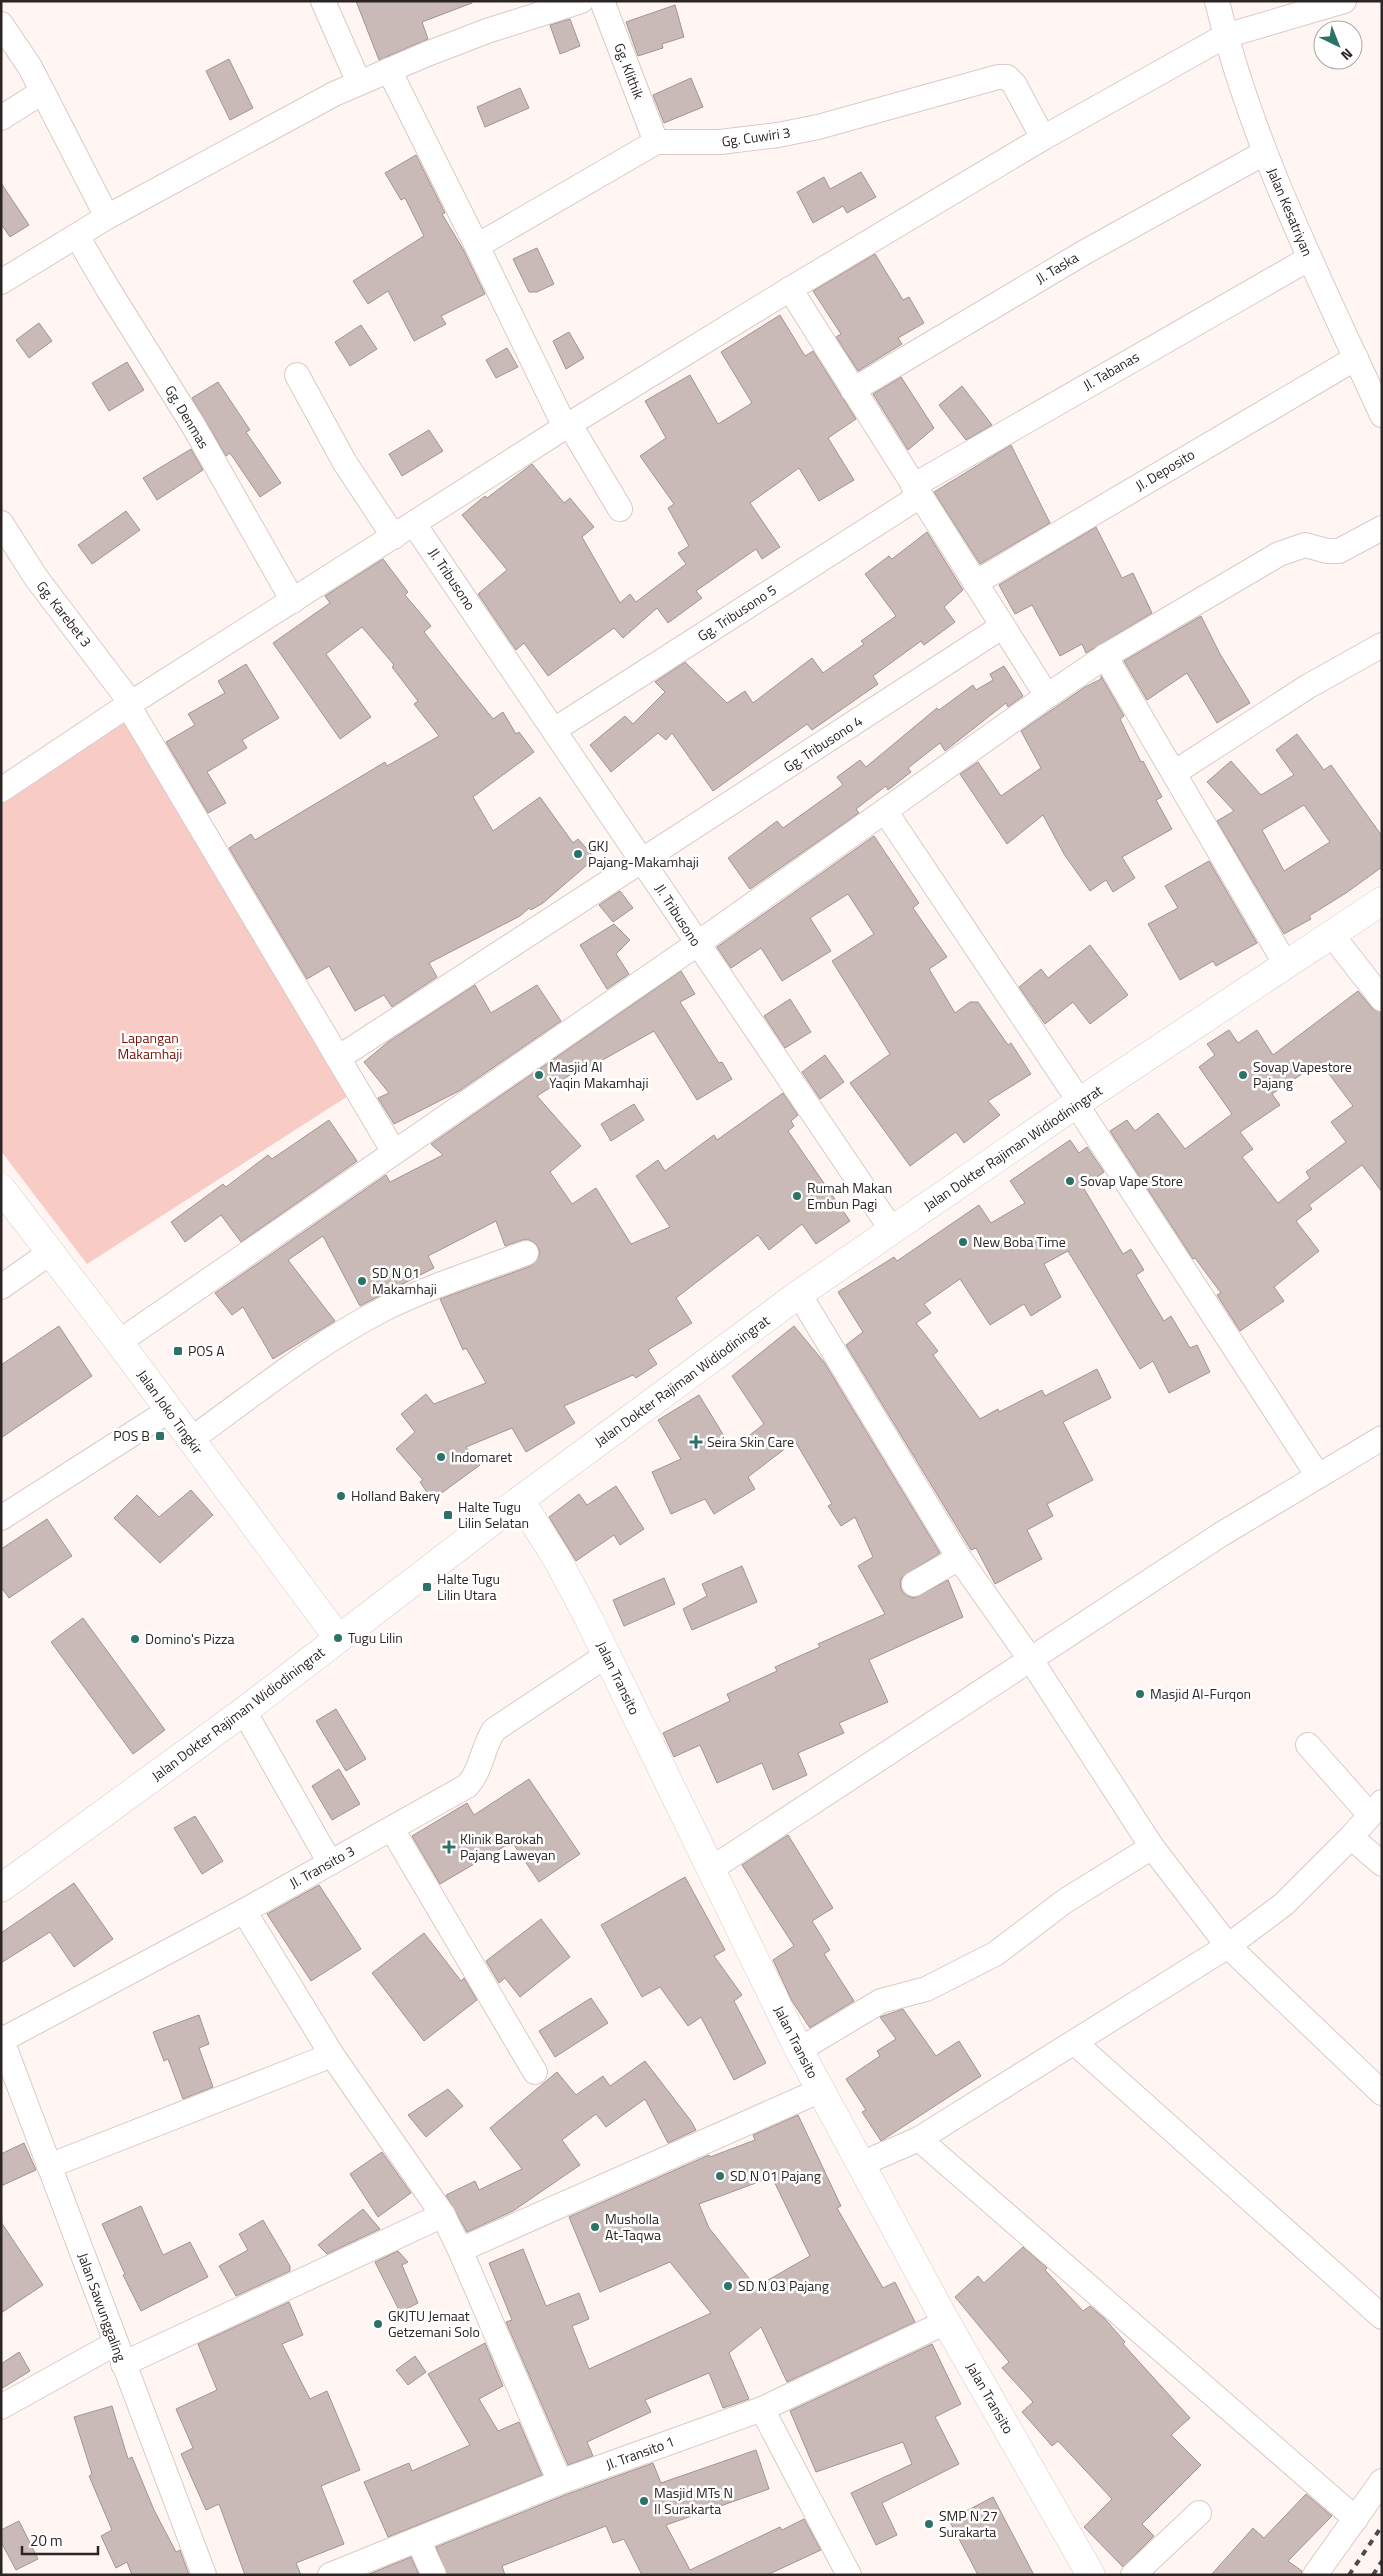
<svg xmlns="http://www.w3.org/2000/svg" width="1383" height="2576" font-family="'Titillium Web',sans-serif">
	<rect width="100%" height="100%" fill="#fff5f3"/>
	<path fill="#f8ccc4" d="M127 720 351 1094 87 1264 1 1151V803Z"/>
	<g fill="#cabab7" stroke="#a39491" fill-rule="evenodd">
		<path d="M356 1H472V3L422 22 428 39 379 60Z"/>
		<path d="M675 5 684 37 662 44 663 48 638 56 626 22Z"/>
		<path d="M570 19 580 46 560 54 550 25Z"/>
		<path d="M229 59 253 108 230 120 206 71Z"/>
		<path d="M691 78 703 107 664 123 653 95Z"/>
		<path d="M520 88 529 108 485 127 477 107Z"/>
		<path d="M416 155 445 213 442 214 463 249 485 294 441 316 446 324 414 341 388 291 368 304 353 281 424 236 405 198 401 200 385 173Z"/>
		<path d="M861 172 876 197 847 213 843 206 813 223 797 192 824 177 830 189Z"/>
		<path d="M1 183 29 225 10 237 1 224Z"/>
		<path d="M537 248 554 284 537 292H529L513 259Z"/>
		<path d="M875 254 903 300 909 297 924 323 898 338 902 344 858 371 836 337 841 334 813 291Z"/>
		<path d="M780 315 805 356 813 351 856 419 828 438 854 480 819 501 799 468 750 503 780 547 762 559 756 549 696 591 702 598 668 623 657 608 623 638 614 628 548 676 524 643 516 650 478 594 507 570 462 515 485 496 487 498 532 464 564 503 570 498 594 527 582 537 620 603 630 594 636 602 686 564 678 553 689 546 668 508 674 504 640 456 666 438 645 401 690 375 718 424 752 403 721 352Z"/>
		<path d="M39 323 52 341 29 358 16 340Z"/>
		<path d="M361 325 377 349 350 366 335 342Z"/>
		<path d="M569 332 584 358 566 369 553 341Z"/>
		<path d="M507 348 518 367 496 378 486 360Z"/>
		<path d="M127 362 144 390 109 411 92 383Z"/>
		<path d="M901 377 934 428 908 450 873 394Z"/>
		<path d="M218 382 250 430 246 432 281 483 260 497 230 453 226 456 192 398Z"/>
		<path d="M962 386 992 425 966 440 939 405Z"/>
		<path d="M429 430 443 451 402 476 389 454Z"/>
		<path d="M1011 445 1050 523 980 564 934 492Z"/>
		<path d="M191 449 203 470 157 500 143 478Z"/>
		<path d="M126 511 140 530 92 564 78 545Z"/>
		<path d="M1096 527 1122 578 1133 573 1152 613 1086 653 1082 644 1060 656 1032 605 1015 614 999 585Z"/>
		<path d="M927 532 963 590 944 607 955 622 924 645 921 641 873 676 878 684 812 730 807 724 713 791 672 733 666 740 658 733 611 772 590 745 625 716 633 724 665 692 655 682 685 662 727 703 745 691 753 703 812 658 823 673 864 644 861 641 896 616 865 574 889 556 892 559Z"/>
		<path d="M383 559 408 592 405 595 431 626 424 632 445 659 493 719 503 712 516 734 519 732 534 752 473 797 493 831 540 797 573 843 578 839 595 858 543 903 531 910 529 908 520 916 429 963 437 977 392 1007 384 995 355 1011 329 966 307 979 229 848 251 834 255 840 385 762 387 766 439 736 414 704 418 701 392 667 394 665 362 627 326 654 371 717 340 739 273 643 330 603 325 596Z"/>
		<path d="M1201 616 1220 654 1250 703 1217 723 1187 673 1147 700 1124 661Z"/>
		<path d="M246 664 279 718 242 740 247 748 207 772 226 803 208 813 166 742 195 725 188 714 225 693 218 681Z"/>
		<path d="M1004 666 1023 696 1008 707 1006 703 945 751 940 743 908 768 911 772 888 790 886 786 856 809 859 813 750 889 728 858 777 821 783 828 843 785 837 777 860 760 866 767 937 708 939 710 973 685 976 690 993 680 990 674Z"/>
		<path d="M1101 676 1124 716 1120 719 1141 762 1143 761 1162 797 1156 800 1172 829 1122 857 1135 878 1113 892 1106 880 1090 891 1064 854 1043 815 1007 844 960 774 978 762 1001 796 1041 768 1021 731 1085 687 1101 679Z"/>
		<path d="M1297 734 1324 770 1331 765 1382 836V867L1346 893 1309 916 1311 919 1284 934 1217 821 1234 811 1207 782 1231 761 1261 795 1294 775 1276 750ZM1304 805 1330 842 1284 871 1262 830Z"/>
		<path d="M874 836 919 903 913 908 947 957 929 969 955 1013 970 1002H978L1008 1045 1011 1043 1031 1074 988 1101 1000 1115 964 1143 956 1132 910 1166 850 1083 890 1054 832 961 874 934 848 894 810 918 831 951 782 981 761 948 731 968 717 947Z"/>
		<path d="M1209 861 1257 943 1216 966 1213 961 1180 980 1148 924 1178 908 1165 886Z"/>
		<path d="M620 891 633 908 613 922 599 905Z"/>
		<path d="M614 924 630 940 616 954 629 974 607 989 580 945Z"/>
		<path d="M1090 945 1128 995 1090 1024 1073 1002 1045 1024 1019 987 1041 969 1048 978Z"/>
		<path d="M681 971 695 994 680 1002 719 1063 722 1062 732 1079 697 1100 654 1031 583 1071 581 1068 537 1096 581 1146 550 1172 572 1204 596 1188 631 1244 670 1227 636 1176 658 1160 665 1171 714 1135 717 1140 783 1093 798 1115 791 1121 794 1126 788 1131 850 1221 816 1244 802 1224 769 1250 758 1235 676 1298 692 1323 648 1350 657 1364 636 1378 633 1375 564 1406 575 1423 526 1452 512 1428 466 1447 480 1465 432 1500 420 1482 423 1480 396 1449 415 1432 401 1414 426 1394 434 1404 486 1383 466 1348 463 1350 440 1299 531 1266 539 1256V1249L535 1243 529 1240H522L505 1246 496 1221 428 1256 434 1268 360 1306 323 1236 288 1260 335 1321 273 1359 243 1307 232 1315 215 1293 386 1175 390 1182 443 1155 431 1144Z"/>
		<path d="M475 985 491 1013 537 985 561 1021 459 1091 394 1124 378 1098 389 1093 364 1062 388 1042Z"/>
		<path d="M1358 991 1372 1008 1382 1012V1192L1362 1165 1309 1205 1312 1209 1296 1221 1319 1251 1274 1287 1284 1301 1240 1331 1217 1295 1221 1293 1195 1258 1193 1259 1110 1131 1127 1120 1135 1131 1158 1113 1185 1149 1232 1114 1199 1067 1215 1055 1207 1044 1229 1030 1238 1043 1257 1030 1273 1055ZM1320 1062 1353 1106 1331 1122 1346 1142 1306 1172 1310 1178 1278 1203 1242 1157 1253 1149 1240 1132 1280 1105 1272 1094Z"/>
		<path d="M790 999 811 1032 785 1048 764 1016Z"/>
		<path d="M825 1055 844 1082 820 1099 802 1072Z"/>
		<path d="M634 1104 644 1120 611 1141 601 1124Z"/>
		<path d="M329 1120 357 1161 241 1242 221 1215 185 1242 171 1222 223 1184 226 1187 268 1155 272 1159Z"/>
		<path d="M1070 1140 1079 1153 1087 1147 1104 1172 1083 1187 1123 1254 1131 1249 1144 1270 1136 1275 1164 1321 1171 1316 1190 1348 1197 1345 1210 1372 1169 1393 1153 1361 1140 1369 1068 1251 1044 1264 1061 1297 1031 1316 1024 1304 990 1325 960 1279 924 1304 931 1313 916 1323 938 1351 933 1355 980 1419 998 1409 999 1412 1042 1390 1045 1396 1097 1369 1111 1398 1063 1422 1093 1480 1047 1504 1053 1516 1027 1530 1042 1559 995 1584 976 1548 971 1550 846 1345 863 1332 838 1292 894 1257 897 1261 979 1205 991 1223 1025 1203 1010 1181Z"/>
		<path d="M59 1326 92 1376 1 1438V1365Z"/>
		<path d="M794 1326 824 1362 940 1553 902 1577 900 1584 902 1591 908 1596 914 1598 948 1580 963 1617 869 1660 888 1702 839 1723 844 1733 798 1753 807 1775 773 1790 762 1763 717 1783 700 1745 674 1757 663 1733 730 1701 727 1694 777 1671 775 1667 820 1647 818 1644 885 1614 858 1566 873 1557 855 1517 841 1526 828 1506 832 1504 795 1441 748 1477 755 1489 714 1514 705 1499 671 1514 652 1472 681 1459 658 1420 699 1395 732 1449 764 1424 732 1376Z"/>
		<path d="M616 1486 644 1529 620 1545 614 1535 576 1561 549 1517 579 1494 587 1505Z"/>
		<path d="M191 1490 213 1515 160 1563 114 1518 137 1495 159 1517Z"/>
		<path d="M47 1519 72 1556 9 1598 1 1587V1549Z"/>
		<path d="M742 1566 757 1602 692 1630 683 1609 707 1596 702 1584Z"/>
		<path d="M664 1578 675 1604 624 1626 613 1600Z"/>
		<path d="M83 1618 165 1730 133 1754 51 1642Z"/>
		<path d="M336 1709 366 1759 346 1771 316 1721Z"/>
		<path d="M339 1769 360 1804 332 1820 312 1786Z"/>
		<path d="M529 1779 580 1854 539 1882 512 1842 440 1884 412 1836 467 1803 474 1815Z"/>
		<path d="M195 1816 223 1861 202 1874 174 1828Z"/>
		<path d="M788 1835 833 1908 812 1921 830 1950 824 1954 854 2001 810 2028 792 2001 773 1960 794 1946 742 1865Z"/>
		<path d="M685 1877 725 1950 714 1956 742 1995 734 2001 766 2063 734 2080 701 2017 688 2026 660 1987 642 1997 601 1925Z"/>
		<path d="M74 1883 113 1939 74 1967 50 1932 1 1963V1933Z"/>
		<path d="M319 1885 361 1949 311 1981 267 1914Z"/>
		<path d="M541 1919 570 1957 520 1997 505 1978 499 1983 486 1961Z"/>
		<path d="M424 1933 461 1981 464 1978 477 2000 424 2041 372 1973Z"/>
		<path d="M591 1998 608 2023 555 2057 539 2031Z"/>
		<path d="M903 2009 936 2056 959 2041 981 2076 881 2141 862 2112 866 2110 846 2079 880 2056 877 2051 896 2039 880 2017Z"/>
		<path d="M199 2015 209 2044 199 2048 213 2087 183 2099 168 2059 164 2061 153 2032Z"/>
		<path d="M645 2061 691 2121 696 2130 668 2143 645 2099 606 2127 596 2114 562 2140 580 2165 513 2211 467 2232 446 2195 475 2181 479 2190 522 2169 490 2128 557 2072 576 2095 603 2076 610 2086Z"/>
		<path d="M448 2089 463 2106 426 2137 408 2115Z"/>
		<path d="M798 2115 841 2206 837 2208 883 2288 895 2282 915 2322 787 2382 761 2327 729 2353 749 2399 723 2408 709 2373 645 2400 651 2412 587 2442 593 2456 568 2465 506 2322 512 2320 489 2263 523 2249 546 2306 579 2293 589 2319 572 2326 589 2369 711 2313 670 2262 600 2292 569 2217 709 2155 710 2157 755 2140 753 2135ZM772 2177 810 2256 756 2287 709 2228 699 2204Z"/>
		<path d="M24 2143 36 2170 1 2186V2154Z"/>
		<path d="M382 2152 411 2193 378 2217 350 2174Z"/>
		<path d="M141 2206 163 2255 190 2242 208 2277 141 2311 123 2275 125 2274 102 2224Z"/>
		<path d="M363 2209 380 2229 327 2254 318 2245Z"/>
		<path d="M263 2220 290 2266V2271L236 2296 219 2266 248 2250 239 2234Z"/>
		<path d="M1 2222 43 2285 1 2313Z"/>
		<path d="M1023 2247 1047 2268 1045 2270 1083 2311 1090 2306 1105 2319 1125 2342 1123 2344 1190 2418 1171 2435 1201 2465 1142 2524 1154 2536 1123 2567 1084 2527 1112 2499 1058 2441 1052 2446 1022 2412 1033 2402 1002 2368 1009 2362 955 2297 978 2276 984 2283Z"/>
		<path d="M398 2251 408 2262 402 2265 418 2303 400 2312 375 2262Z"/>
		<path d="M289 2302 303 2335 282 2344 310 2399 327 2391 360 2470 321 2486 344 2544 296 2563 301 2575H245L219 2504 206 2510 181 2454 193 2448 176 2409 217 2390 198 2344Z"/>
		<path d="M485 2343 503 2386 479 2399 498 2431 519 2422 542 2475 388 2537 364 2482 409 2463 412 2471 470 2445 428 2374Z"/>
		<path d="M932 2344 961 2404 935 2417 959 2464 882 2503 897 2535 876 2545 851 2493 912 2464 903 2442 816 2472 790 2411Z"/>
		<path d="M19 2352 30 2371 1 2389V2364Z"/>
		<path d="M415 2356 426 2372 408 2385 396 2370Z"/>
		<path d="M112 2406 128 2459 132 2457 154 2510 176 2552 180 2550 189 2575H132L127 2562 116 2568 101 2536 112 2530 89 2476 92 2474 74 2417Z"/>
		<path d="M756 2450 769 2489 666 2525 690 2570 780 2527 782 2530 804 2519 821 2550 767 2575H642L624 2539 613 2543 606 2526 502 2566 505 2575H447L436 2547 565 2495 653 2463 661 2483Z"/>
		<path d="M1306 2494 1332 2516 1288 2561 1302 2571 1301 2575H1211L1253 2528 1264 2538Z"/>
		<path d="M993 2497 1034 2575H978L949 2520Z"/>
		<path d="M19 2521 38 2559 16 2570 1 2542V2530Z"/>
		<path d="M411 2557 419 2575H367Z"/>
	</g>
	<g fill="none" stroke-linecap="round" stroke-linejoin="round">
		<defs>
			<g id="street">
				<path d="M323 1 359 83"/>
				<path d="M602 1 656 142"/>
				<path d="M1217 1C1252 146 1320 280 1382 415"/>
				<path d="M1 24 30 67 107 217"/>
				<path d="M389 70 477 246 656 142H720L778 135 818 127 998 77H1007L1014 84 1043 138"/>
				<path d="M1 118 42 92"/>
				<path d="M77 236 108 289 193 425 293 601"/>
				<path d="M477 246 565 427"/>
				<path d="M1 282 107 217 334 94 427 54 487 31 581 1"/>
				<path d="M790 289 1047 696"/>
				<path d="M297 375 345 463 394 537"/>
				<path d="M853 390 1085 252 1264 153"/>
				<path d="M570 425 620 509"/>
				<path d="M913 486 1310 258"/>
				<path d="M1 523 37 579 131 703"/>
				<path d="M414 524 892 1230"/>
				<path d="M975 583 1356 358"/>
				<path d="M1105 656 1286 965"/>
				<path d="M128 705 394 1152"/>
				<path d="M554 730 920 496"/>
				<path d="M1174 773 1307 687 1382 645"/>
				<path d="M1 790 128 705 565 427 790 289 1043 138 1225 36 1344 1"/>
				<path d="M885 811 1080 1102"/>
				<path d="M1332 935 1382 999"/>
				<path d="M338 1058 1003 626"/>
				<path d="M1076 1104 1318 1476"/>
				<path d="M1 1287 51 1252"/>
				<path d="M799 1294 959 1558 1031 1660 1152 1847 1228 1946 1382 2093"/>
				<path d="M119 1342 697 944 1047 696 1109 654 1279 554 1305 545 1327 551H1339L1382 528"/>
				<path d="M190 1440C252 1396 314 1345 382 1310 428 1287 478 1271 526 1253"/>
				<path d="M1 1518 168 1411"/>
				<path d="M914 1584 959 1558"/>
				<path d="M244 1711 330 1863"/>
				<path d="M1308 1745 1370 1815"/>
				<path d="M392 1829 535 2072"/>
				<path d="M1351 1837 1382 1864"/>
				<path d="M711 1869 1220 1535 1382 1438"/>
				<path d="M244 1911 332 2055 443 2215 460 2250 560 2482"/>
				<path d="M1 2038 204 2575"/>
				<path d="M2 2040 244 1911 467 1786C482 1770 482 1748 494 1730L607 1655"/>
				<path d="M1075 2043 1382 2317"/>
				<path d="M799 2050 881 2001 926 1989 995 1954 1065 1901 1152 1847"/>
				<path d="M919 2139 1356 2519"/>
				<path d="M861 2164 919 2139 1228 1946 1284 1904 1351 1837 1382 1802"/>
				<path d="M49 2166 332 2055"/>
				<path d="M460 2250 821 2090"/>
				<path d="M123 2364 443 2215"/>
				<path d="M1 2407 116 2343"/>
				<path d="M762 2409 849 2575"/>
				<path d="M418 2540 434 2575"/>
				<path d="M330 2575 560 2482 762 2409 946 2322"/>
				<path d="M1133 2575 1199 2513"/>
				<path d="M1315 2575 1382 2481"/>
			</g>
			<g id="secondary">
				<path d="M1 1188 119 1342 338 1638"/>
				<path d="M520 1500 557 1559 589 1619 799 2050 946 2322 1091 2575"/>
			</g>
			<path id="primary" d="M1 1888 244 1711 520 1500 799 1294 1076 1104 1382 901"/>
		</defs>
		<use href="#street" stroke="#dacac7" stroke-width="26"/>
		<use href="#secondary" stroke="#dacac7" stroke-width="29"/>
		<use href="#primary" stroke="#dacac7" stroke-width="29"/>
		<use href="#street" stroke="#fff" stroke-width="24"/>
		<use href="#secondary" stroke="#fff" stroke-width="28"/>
		<use href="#primary" stroke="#fff" stroke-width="28"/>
		<g stroke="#504948" stroke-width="4" stroke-dasharray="6 6" stroke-linecap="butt">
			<path d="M1349 2575 1382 2526"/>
			<path d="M1373 2575 1382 2561"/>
		</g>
	</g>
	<g fill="#2d7267" stroke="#fff" stroke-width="2">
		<circle cx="578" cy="854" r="5"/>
		<circle cx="539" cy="1075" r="5"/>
		<circle cx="1243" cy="1075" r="5"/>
		<circle cx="1070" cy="1181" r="5"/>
		<circle cx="797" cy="1196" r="5"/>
		<circle cx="963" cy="1242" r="5"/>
		<circle cx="362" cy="1281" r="5"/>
		<rect x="173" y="1346" width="10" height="10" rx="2.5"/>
		<rect x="155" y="1431" width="10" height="10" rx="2.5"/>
		<path d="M693.5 1434.5h5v5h5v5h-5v5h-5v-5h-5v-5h5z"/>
		<circle cx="441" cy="1457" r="5"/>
		<circle cx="341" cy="1496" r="5"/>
		<rect x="443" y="1510" width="10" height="10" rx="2.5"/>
		<rect x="422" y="1582" width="10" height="10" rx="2.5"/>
		<circle cx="338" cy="1638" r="5"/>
		<circle cx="135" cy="1639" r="5"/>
		<circle cx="1140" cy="1694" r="5"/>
		<path d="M446.5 1839.5h5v5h5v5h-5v5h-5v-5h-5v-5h5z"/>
		<circle cx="720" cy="2176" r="5"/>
		<circle cx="595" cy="2227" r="5"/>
		<circle cx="728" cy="2286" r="5"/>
		<circle cx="378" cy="2324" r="5"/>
		<circle cx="644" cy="2501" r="5"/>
		<circle cx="929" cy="2524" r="5"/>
	</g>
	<g text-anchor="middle" stroke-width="5" stroke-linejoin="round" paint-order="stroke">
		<g font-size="14" fill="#2b2524" stroke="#fff">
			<text transform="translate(629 71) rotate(69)" y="5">Gg. Klithik</text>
			<text transform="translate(756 137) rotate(-8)" y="5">Gg. Cuwiri 3</text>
			<text transform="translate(1290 212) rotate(67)" y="5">Jalan Kesatriyan</text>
			<text transform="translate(1057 268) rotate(-31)" y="5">Jl. Taska</text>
			<text transform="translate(1111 371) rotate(-30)" y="5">Jl. Tabanas</text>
			<text transform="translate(187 417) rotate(59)" y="5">Gg. Denmas</text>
			<text transform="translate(1165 470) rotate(-31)" y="5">Jl. Deposito</text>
			<text transform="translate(452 579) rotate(56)" y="5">Jl. Tribusono</text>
			<text transform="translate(737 613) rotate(-33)" y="5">Gg. Tribusono 5</text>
			<text transform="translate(64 614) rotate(52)" y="5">Gg. Karebet 3</text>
			<text transform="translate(823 744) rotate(-33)" y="5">Gg. Tribusono 4</text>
			<text transform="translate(678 915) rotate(57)" y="5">Jl. Tribusono</text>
			<text transform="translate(1013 1148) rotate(-34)" y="5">Jalan Dokter Rajiman Widiodiningrat</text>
			<text transform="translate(682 1381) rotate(-36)" y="5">Jalan Dokter Rajiman Widiodiningrat</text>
			<text transform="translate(170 1412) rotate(54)" y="5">Jalan Joko Tingkir</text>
			<text transform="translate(618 1678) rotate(64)" y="5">Jalan Transito</text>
			<text transform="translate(238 1714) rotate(-37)" y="5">Jalan Dokter Rajiman Widiodiningrat</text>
			<text transform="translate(322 1867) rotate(-29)" y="5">Jl. Transito 3</text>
			<text transform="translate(796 2042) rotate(63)" y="5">Jalan Transito</text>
			<text transform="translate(102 2307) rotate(70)" y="5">Jalan Sawunggaling</text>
			<text transform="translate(990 2398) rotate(60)" y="5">Jalan Transito</text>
			<text transform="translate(640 2453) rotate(-20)" y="5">Jl. Transito 1</text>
		</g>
		<g font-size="14" fill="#2b2524" stroke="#fff" text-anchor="start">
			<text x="588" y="851">GKJ<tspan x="588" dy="16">Pajang-Makamhaji</tspan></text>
			<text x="549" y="1072">Masjid Al<tspan x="549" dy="16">Yaqin Makamhaji</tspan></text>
			<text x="1253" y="1072">Sovap Vapestore<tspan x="1253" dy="16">Pajang</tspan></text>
			<text x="1080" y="1186">Sovap Vape Store</text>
			<text x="807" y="1193">Rumah Makan<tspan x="807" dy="16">Embun Pagi</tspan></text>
			<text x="973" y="1247">New Boba Time</text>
			<text x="372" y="1278">SD N 01<tspan x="372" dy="16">Makamhaji</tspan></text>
			<text x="188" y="1356">POS A</text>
			<text x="150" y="1441" text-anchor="end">POS B</text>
			<text x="707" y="1447">Seira Skin Care</text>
			<text x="451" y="1462">Indomaret</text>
			<text x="351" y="1501">Holland Bakery</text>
			<text x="458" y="1512">Halte Tugu<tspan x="458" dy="16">Lilin Selatan</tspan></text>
			<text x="437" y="1584">Halte Tugu<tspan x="437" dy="16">Lilin Utara</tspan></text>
			<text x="348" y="1643">Tugu Lilin</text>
			<text x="145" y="1644">Domino's Pizza</text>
			<text x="1150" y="1699">Masjid Al-Furqon</text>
			<text x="460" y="1844">Klinik Barokah<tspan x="460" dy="16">Pajang Laweyan</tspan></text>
			<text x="730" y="2181">SD N 01 Pajang</text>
			<text x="605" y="2224">Musholla<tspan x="605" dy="16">At-Taqwa</tspan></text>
			<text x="738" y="2291">SD N 03 Pajang</text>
			<text x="388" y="2321">GKJTU Jemaat<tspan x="388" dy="16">Getzemani Solo</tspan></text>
			<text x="654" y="2498">Masjid MTs N<tspan x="654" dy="16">II Surakarta</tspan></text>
			<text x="939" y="2521">SMP N 27<tspan x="939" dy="16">Surakarta</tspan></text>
		</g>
		<g font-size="14" fill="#7c1206" stroke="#fff">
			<text x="150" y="1043">Lapangan<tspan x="150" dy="16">Makamhaji</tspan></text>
		</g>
	</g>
	<rect width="1383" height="2576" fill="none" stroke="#2b2524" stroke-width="5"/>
	<g transform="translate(1338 45) rotate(137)"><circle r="24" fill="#ffffff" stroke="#aaa8a7"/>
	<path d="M0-4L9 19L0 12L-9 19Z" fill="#2d7267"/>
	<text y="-8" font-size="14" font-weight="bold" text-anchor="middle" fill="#2b2524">N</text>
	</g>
	<path d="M22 2546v8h76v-8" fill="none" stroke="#2b2524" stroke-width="2.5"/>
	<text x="30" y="2546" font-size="15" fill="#2b2524" stroke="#ffffff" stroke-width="4" paint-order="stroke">20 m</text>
</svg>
